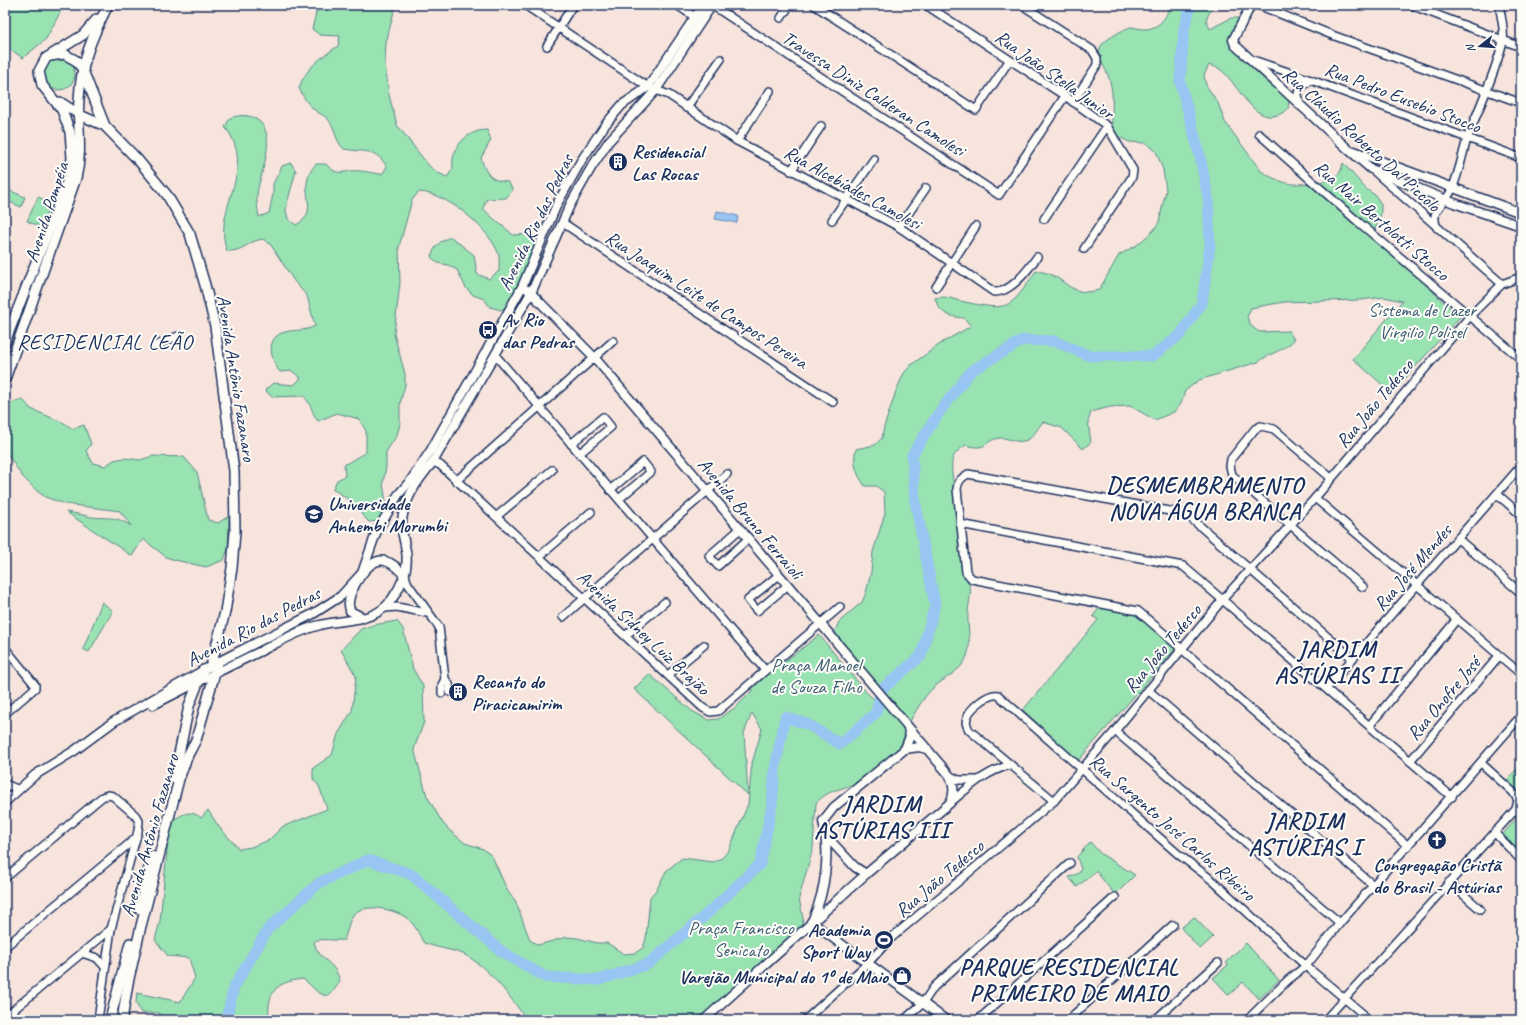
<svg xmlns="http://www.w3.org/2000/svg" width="1526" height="1025" font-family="Caveat,sans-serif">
	<rect width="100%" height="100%" fill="#f6e4dd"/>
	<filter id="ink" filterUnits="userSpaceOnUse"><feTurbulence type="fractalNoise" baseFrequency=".025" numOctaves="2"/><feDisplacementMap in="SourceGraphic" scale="8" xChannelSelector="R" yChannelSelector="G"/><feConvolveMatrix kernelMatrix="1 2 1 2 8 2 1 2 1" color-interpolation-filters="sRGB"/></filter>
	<g filter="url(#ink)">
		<g fill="#99e2b2" stroke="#5a8888">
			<path d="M5 5H64L46 39 23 58 5 46Z"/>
			<path d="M318 5H393L395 7 386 43 385 63 389 95 397 125 429 166 438 173 447 177 453 169C450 149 466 130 487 130L491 140 481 158C486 174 490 181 508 182L513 190 506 198 487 199 483 208C492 219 503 225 513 235L532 234 538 241 528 270 521 278 510 305 501 310 490 307 484 299 473 295 466 288 457 270 448 265 438 263 431 257C435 246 439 241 451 237L474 255 477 274 489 279 499 271C499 264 500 256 497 250 485 225 446 193 419 192L412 200 399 247 400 283 394 334 405 374V385L400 404V424L397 435 386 452V467L383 483 386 502 385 512 379 521 369 522 362 515 358 506 333 489 337 480 345 476 344 465 366 452V431L359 419 337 413 318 421C311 412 312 405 304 396L272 397 265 390 273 383 294 385 301 378 292 371 280 372C271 361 264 337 285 332 297 329 303 332 315 326L307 296 294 281 271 245 263 239C247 241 244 252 227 251 211 209 259 170 225 127L230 118C239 115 247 114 256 119 280 134 259 174 257 195 256 202 258 210 259 217L269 213 273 194V184L282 166 291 163 296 171 288 200 286 210 288 219 296 225C324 210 293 189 316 164H326C340 179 343 169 360 171 367 171 374 174 382 174L387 167C375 147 365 153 344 149 334 139 337 132 330 122 326 115 321 115 316 111 308 105 303 97 299 88 306 67 321 58 338 46L340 36 320 35 312 29Z"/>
			<path d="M1169 5H1213L1206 20 1210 29 1231 18H1241L1237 37 1238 47 1289 99 1288 109C1255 136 1238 79 1218 68 1215 67 1211 66 1209 65L1204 75 1206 85 1218 103 1225 122 1261 171C1270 177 1282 183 1293 184 1305 184 1334 183 1340 172 1342 169 1342 165 1343 163L1366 189 1375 195 1381 204V214L1373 235C1389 256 1412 271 1432 289L1434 293 1460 317 1392 393 1353 359 1402 301 1384 297 1361 300 1284 302 1251 308 1247 317 1251 326 1259 332 1289 331 1294 340C1283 351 1270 353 1258 362L1199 380 1185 391 1181 404 1174 412 1155 420 1130 406 1110 407 1091 412 1088 422 1091 442 1083 449 1062 428 1043 422C1038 427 1034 436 1029 439 1018 445 1011 438 1001 438 984 439 989 452 966 445 953 454 951 457 952 473L966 575C974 592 969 597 968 613 967 627 972 642 967 656 961 673 942 678 930 691 923 698 918 708 913 716 905 729 903 748 891 759 879 769 867 777 853 784 836 792 831 788 816 803L813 848 799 898 803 918 802 928 751 983 710 1020H527C511 998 488 966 463 954 450 949 437 948 424 943 419 935 416 926 409 920 399 910 365 902 354 914 348 921 348 931 344 940 333 941 324 938 314 941 318 962 335 959 340 982L334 990 326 996C314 992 313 986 303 979 275 982 267 992 269 1020H159L160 1013H141L136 1003 137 993 180 1002 195 978 189 958 168 956 155 940 160 921 168 841 173 820C183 814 191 809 201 818L208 810 219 827 239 849 251 847 269 840 282 827 327 809 319 786 313 779V768L332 755 338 734 352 711 356 676 341 650 361 629 373 625 397 621 403 629 413 669 423 686 424 722 414 749 427 796 442 822 449 830 465 843 483 849 492 856 508 892 515 900 530 940 538 945 567 937 577 938 597 943H607L624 954 635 953 643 948 646 938 650 897 657 889 666 871 682 858 713 862 722 858 729 850 748 804 752 763 762 729 752 713 744 733 748 795 634 689 649 674 692 711 709 720 718 719 736 707 751 692 756 684 819 635 867 693 882 706 890 700 884 692 876 687 837 641 835 631 839 622 862 602 866 593 871 572 873 552 885 513 884 492 876 486H865C857 475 852 463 856 449L875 445 882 438 884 427 896 391 904 373 911 365 943 342 971 326 964 318C949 317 939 313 935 298 949 295 952 300 965 302 1011 312 1010 308 1036 271 1066 273 1067 299 1099 290L1119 255 1137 245 1153 231 1159 222 1166 190 1163 170 1156 151 1146 143 1129 142 1112 133C1111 114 1115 96 1109 78 1106 68 1096 57 1101 46 1103 41 1125 28 1131 27 1134 27 1139 29 1143 29 1157 30 1168 18 1169 5Z"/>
			<circle cx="59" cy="74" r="16"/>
			<path d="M6 189 25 197 21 207 5 200Z"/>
			<path d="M38 197 51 203 41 227 27 221Z"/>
			<path d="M22 399 31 409 64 423 73 429 84 425 91 444 86 451 93 463 105 466 114 460 124 458 140 460 153 456 184 457 197 472 208 520 218 523 229 516 228 548 224 560 206 567 175 560 166 557 143 539 132 556 66 512C74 513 83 515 91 517 108 519 115 515 131 526L120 511 65 504 45 497 37 491 22 476 5 450 6 409 13 402Z"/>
			<path d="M102 602 113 611 89 652 83 649Z"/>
			<path d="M1101 606 1137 614 1176 648 1078 761 1023 710 1098 620 1093 616Z"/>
			<path d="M1521 764V797L1507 780Z"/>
			<path d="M1521 813V855L1502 835Z"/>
			<path d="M1090 842 1101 854 1135 875 1115 895 1096 871 1077 887 1069 877 1079 873 1081 869 1077 857Z"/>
			<path d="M1194 917 1213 937 1200 949 1181 928Z"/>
			<path d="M1246 943 1279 980 1259 999 1243 982 1229 995 1213 978 1228 965 1226 962Z"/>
		</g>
		<path fill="#98c5f2" stroke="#6689b7" d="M717 211 738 216 737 223 715 219Z"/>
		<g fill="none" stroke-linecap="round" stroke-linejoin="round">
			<path stroke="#98c5f2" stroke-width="11" d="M226 1020 234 987 268 929 319 883 368 860 411 874 501 951 545 977 599 980 648 964 708 913 760 864 772 805 775 769 785 717 809 725 840 744 876 713 881 690 921 656 935 605 915 500 912 455 938 414 971 371 1023 340 1054 341 1090 356H1153L1180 335 1202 303 1210 246 1208 198 1200 156 1180 82 1184 29 1191 5"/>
			<defs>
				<g id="minor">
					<path d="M525 5 648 87 669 95 737 141 899 227 994 292C1011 293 1028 270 1037 257"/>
					<path d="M677 5 695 17"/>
					<path d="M712 5 999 195 1065 96"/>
					<path d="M814 5 976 110 1009 61"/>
					<path d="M926 5 1065 96 1107 126 1133 170 1132 177 1084 249"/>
					<path d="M1022 5 1092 50 1097 58V65L1073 102"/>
					<path d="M1258 5 1332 35 1521 103"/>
					<path d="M1411 5 1521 47"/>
					<path d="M781 18 790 5"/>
					<path d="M547 46 573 5"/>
					<path d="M1253 60 1311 80 1521 158"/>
					<path d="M1300 106 1298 94 1299 88 1311 80"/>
					<path d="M686 108 721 59"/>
					<path d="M1259 134 1356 220 1521 359"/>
					<path d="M737 141 770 91"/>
					<path d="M791 171 821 126"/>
					<path d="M1375 172 1502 284"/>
					<path d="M1044 219 1107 126"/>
					<path d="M832 220 874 159"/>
					<path d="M563 223 833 402"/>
					<path d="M899 227 926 188"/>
					<path d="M1437 228C1429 208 1445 206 1452 189 1459 173 1462 156 1467 139 1479 107 1495 75 1503 41 1505 30 1501 16 1499 5"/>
					<path d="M936 287 976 226"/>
					<path d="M155 346 178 336"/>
					<path d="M496 356 765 670"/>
					<path d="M571 444 603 417 611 427 580 453"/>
					<path d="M433 462 440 465 703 708 710 712 718 711 840 607"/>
					<path d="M1331 478 1274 429 1261 426 1255 429 1231 459 1230 466 1232 475 1363 587"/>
					<path d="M456 481 613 341"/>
					<path d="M610 490 643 462 651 472 619 499"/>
					<path d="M1497 494 1521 515"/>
					<path d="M1315 498 1521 674"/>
					<path d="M497 516 552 470"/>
					<path d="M960 524 1183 566 1452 797"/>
					<path d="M740 529 709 556 718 566 748 539"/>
					<path d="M1458 539 1521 593"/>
					<path d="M540 556 591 512"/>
					<path d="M779 575 748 600 757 611 788 585"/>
					<path d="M405 576 408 584 439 627 445 679"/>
					<path d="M385 608 397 607 427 613"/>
					<path d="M563 617 727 474"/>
					<path d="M625 636 665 602"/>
					<path d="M5 648 35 685V688L7 712 5 711"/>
					<path d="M1352 658 1186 514 968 474C961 478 958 481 957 489L966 572 972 579 1138 611 1408 846"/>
					<path d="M668 675 704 645"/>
					<path d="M1327 688 1521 466"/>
					<path d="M1148 690 1374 886"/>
					<path d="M442 693V685L445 679 449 684 450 692"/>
					<path d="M1370 725 1457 619"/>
					<path d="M1115 731 1340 923"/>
					<path d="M1410 761 1499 656"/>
					<path d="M950 776 959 780H976"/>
					<path d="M5 784 17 789"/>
					<path d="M1054 801 969 730C967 726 965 723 967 718 969 709 988 693 998 695L1178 854 1212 880 1306 966 1363 1014"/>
					<path d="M950 803C969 787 985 772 1010 765"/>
					<path d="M1495 833 1521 860"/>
					<path d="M5 878 102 797 108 795 113 796 135 815 139 821 138 831 111 929 98 1020"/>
					<path d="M1449 882 1480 909"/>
					<path d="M5 947 136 838"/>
					<path d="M82 953 97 958 105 967"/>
					<path d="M5 1014 12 1011 111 929"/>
					<path d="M805 1020 868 963 890 939 1054 801 1115 731 1223 599 1315 498 1470 316 1502 284 1521 277"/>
					<path d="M904 1020 923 1003 934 987 1070 863"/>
					<path d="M978 1020 1115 897"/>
					<path d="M1068 1020 1173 925"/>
					<path d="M1155 1020 1218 963"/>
					<path d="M1247 1020 1288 980 1306 966 1340 923 1521 716"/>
					<path d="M1325 1020 1516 809 1518 800 1513 792 1481 763"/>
				</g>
				<g id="tertiary">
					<path d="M1248 5 1249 9 1233 40 1235 45 1348 149 1371 169 1454 203 1521 226"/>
					<path d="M1354 151 1521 213"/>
					<path d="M528 290 594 357 950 776C954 787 955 793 950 803L866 874 704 1020"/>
					<path d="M364 618 350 611C350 608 348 605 349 602 350 588 369 557 385 561 394 563 399 570 405 576"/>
					<path d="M153 705C188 687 223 669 259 652 279 642 299 630 320 625 346 618 375 624 392 599 402 585 409 568 406 551 405 544 403 537 402 530 400 504 417 481 433 462L532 291 570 205 591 168 609 141 656 90 712 5"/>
					<path d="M905 749 919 747 927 749"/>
					<path d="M5 802 35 775 74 751 113 722 218 662 313 614 341 596 362 573 376 533 398 495 411 480 431 450 522 287 557 204 581 161 605 125 622 105 648 87 703 5"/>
					<path d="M826 836 855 867 866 874"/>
					<path d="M813 919C826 889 830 853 823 821L834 807 905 749 910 736 908 728"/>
					<path d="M811 922 946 1020"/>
				</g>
				<g id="secondary">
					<path d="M50 56 64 54 75 60 82 68 105 126 138 160 167 195 190 234 205 285 215 326 234 471 235 532 232 568 225 612 211 666"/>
					<path d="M60 102 80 115 105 126"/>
					<path d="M5 342 69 177 72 158 70 132 62 110 42 85 39 71 46 58 83 35 97 19"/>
					<path d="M5 379 76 178C83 151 77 126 79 99 81 62 92 37 108 5"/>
					<path d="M174 778 189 706 203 670"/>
					<path d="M139 909 152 856"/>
					<path d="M119 1020H110L130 943"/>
					<path d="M122 1020 128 983 141 926 179 779 188 755 196 740 218 662"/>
				</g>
			</defs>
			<use href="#minor" stroke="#1b2f5e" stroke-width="10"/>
			<use href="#tertiary" stroke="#1b2f5e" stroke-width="11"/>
			<use href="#secondary" stroke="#1b2f5e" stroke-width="12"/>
			<use href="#minor" stroke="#fdfcf7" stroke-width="7"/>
			<use href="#tertiary" stroke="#fdfcf7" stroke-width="8"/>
			<use href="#secondary" stroke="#fdfcf7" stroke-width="9"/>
		</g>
	</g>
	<defs>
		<symbol id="building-disc" viewBox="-11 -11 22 22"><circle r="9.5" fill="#1b2f5e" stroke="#fdfcf7"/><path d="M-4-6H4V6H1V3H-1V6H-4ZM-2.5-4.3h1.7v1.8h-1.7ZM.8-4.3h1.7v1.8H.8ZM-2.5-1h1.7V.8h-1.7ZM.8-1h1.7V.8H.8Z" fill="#fff"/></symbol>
		<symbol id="bus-disc" viewBox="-11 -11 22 22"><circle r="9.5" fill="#1b2f5e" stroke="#fdfcf7"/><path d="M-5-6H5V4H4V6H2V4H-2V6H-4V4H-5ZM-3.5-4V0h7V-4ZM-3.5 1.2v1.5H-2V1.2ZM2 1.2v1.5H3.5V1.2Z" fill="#fff"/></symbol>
		<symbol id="university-disc" viewBox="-11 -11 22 22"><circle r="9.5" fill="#1b2f5e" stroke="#fdfcf7"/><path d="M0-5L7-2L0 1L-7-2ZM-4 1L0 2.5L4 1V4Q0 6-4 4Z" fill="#fff"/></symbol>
		<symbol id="church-disc" viewBox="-11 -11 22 22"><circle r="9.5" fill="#1b2f5e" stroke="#fdfcf7"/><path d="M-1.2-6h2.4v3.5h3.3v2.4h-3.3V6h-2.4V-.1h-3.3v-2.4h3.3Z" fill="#fff"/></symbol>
		<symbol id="stadium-disc" viewBox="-11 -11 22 22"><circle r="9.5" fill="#1b2f5e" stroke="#fdfcf7"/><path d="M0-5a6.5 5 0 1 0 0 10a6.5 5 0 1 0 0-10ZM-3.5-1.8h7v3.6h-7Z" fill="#fff"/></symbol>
		<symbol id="shop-disc" viewBox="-11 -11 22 22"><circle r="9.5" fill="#1b2f5e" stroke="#fdfcf7"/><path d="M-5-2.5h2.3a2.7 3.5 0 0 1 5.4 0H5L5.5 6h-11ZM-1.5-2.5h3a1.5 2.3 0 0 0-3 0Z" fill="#fff"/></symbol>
	</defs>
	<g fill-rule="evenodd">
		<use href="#building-disc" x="607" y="151" width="22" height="22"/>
		<use href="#bus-disc" x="477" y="319" width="22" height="22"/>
		<use href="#university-disc" x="303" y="503" width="22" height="22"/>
		<use href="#building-disc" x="447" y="681" width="22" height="22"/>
		<use href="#church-disc" x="1426" y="829" width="22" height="22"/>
		<use href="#stadium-disc" x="873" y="929" width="22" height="22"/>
		<use href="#shop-disc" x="891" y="965" width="22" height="22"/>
	</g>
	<g text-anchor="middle" stroke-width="4" stroke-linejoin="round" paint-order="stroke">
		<g font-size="19" fill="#1b2f5e" stroke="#fdfcf7">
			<text transform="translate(1055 74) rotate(35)" y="7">Rua João Stella Junior</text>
			<text transform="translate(874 93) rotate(33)" y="7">Travessa Diniz Calderan Camolesi</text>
			<text transform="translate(1403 97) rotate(21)" y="7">Rua Pedro Eusebio Stocco</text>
			<text transform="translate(1362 139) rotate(42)" y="7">Rua Cláudio Roberto Dal Piccolo</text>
			<text transform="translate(853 187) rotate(29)" y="7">Rua Alcebíades Camolesi</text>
			<text transform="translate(46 212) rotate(-72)" y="7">Avenida Pompéia</text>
			<text transform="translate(1382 220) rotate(41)" y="7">Rua Nair Bertolotti Stocco</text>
			<text transform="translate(535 222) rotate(-64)" y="7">Avenida Rio das Pedras</text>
			<text transform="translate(707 299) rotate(33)" y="7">Rua Joaquim Leite de Campos Pereira</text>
			<text transform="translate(237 378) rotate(81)" y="7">Avenida Antônio Fazanaro</text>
			<text transform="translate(1374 403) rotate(-50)" y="7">Rua João Tedesco</text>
			<text transform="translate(751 518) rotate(50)" y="7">Avenida Bruno Ferraioli</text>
			<text transform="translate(1412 567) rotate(-49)" y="7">Rua José Mendes</text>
			<text transform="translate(253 626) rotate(-28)" y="7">Avenida Rio das Pedras</text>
			<text transform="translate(644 632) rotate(43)" y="7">Avenida Sidney Luiz Brajão</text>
			<text transform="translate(1162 648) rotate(-50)" y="7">Rua João Tedesco</text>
			<text transform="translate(1443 698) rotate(-50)" y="7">Rua Onofre José</text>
			<text transform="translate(1173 827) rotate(41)" y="7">Rua Sargento José Carlos Ribeiro</text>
			<text transform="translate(149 835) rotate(-74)" y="7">Avenida Antônio Fazanaro</text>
			<text transform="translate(939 878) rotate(-40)" y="7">Rua João Tedesco</text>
		</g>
		<g font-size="19" font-weight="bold" fill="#1b2f5e" stroke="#fdfcf7" text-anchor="start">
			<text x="632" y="158">Residencial<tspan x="632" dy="22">Las Rocas</tspan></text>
			<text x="502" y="326">Av Rio<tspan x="502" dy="22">das Pedras</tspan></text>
			<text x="328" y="510">Universidade<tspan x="328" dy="22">Anhembi Morumbi</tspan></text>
			<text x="472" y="688">Recanto do<tspan x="472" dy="22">Piracicamirim</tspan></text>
			<text x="1437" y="871" text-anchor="middle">Congregação Cristã<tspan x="1437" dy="22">do Brasil - Astúrias</tspan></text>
			<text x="870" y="936" text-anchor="end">Academia<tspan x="870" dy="22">Sport Way</tspan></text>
			<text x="888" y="983" text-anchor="end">Varejão Municipal do 1º de Maio</text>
		</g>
		<g font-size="19" fill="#3a5c73" stroke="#fdfcf7">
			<text x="1422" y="316">Sistema de Lazer<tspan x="1422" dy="22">Virgilio Polisel</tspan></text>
			<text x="816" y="671">Praça Manoel<tspan x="816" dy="22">de Souza Filho</tspan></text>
			<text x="741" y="934">Praça Francisco<tspan x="741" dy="22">Senicato</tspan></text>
		</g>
		<g font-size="21" letter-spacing="1" fill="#1b2f5e" stroke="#fdfcf7">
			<text x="105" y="349">RESIDENCIAL LEÃO</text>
		</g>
		<g font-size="23" font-weight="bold" letter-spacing="1" fill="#1b2f5e" stroke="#fdfcf7">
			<text x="1205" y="493">DESMEMBRAMENTO<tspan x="1205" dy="26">NOVA ÁGUA BRANCA</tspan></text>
			<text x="1337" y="657">JARDIM<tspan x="1337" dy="26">ASTÚRIAS II</tspan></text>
			<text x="882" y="812">JARDIM<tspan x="882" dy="26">ASTÚRIAS III</tspan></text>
			<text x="1305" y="829">JARDIM<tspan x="1305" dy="26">ASTÚRIAS I</tspan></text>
			<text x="1069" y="975">PARQUE RESIDENCIAL<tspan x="1069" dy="26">PRIMEIRO DE MAIO</tspan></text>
		</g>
	</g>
	<rect width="1526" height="1025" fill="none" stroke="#fdfcf7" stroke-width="20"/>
	<rect x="10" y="10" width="1506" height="1005" fill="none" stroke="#1b2f5e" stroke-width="1.5" filter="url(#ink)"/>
	<g transform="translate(1480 46) rotate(253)" stroke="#fdfcf7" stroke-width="3" paint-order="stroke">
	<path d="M0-3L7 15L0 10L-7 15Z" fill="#1b2f5e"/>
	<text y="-6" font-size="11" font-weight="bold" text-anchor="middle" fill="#1b2f5e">N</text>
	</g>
</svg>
